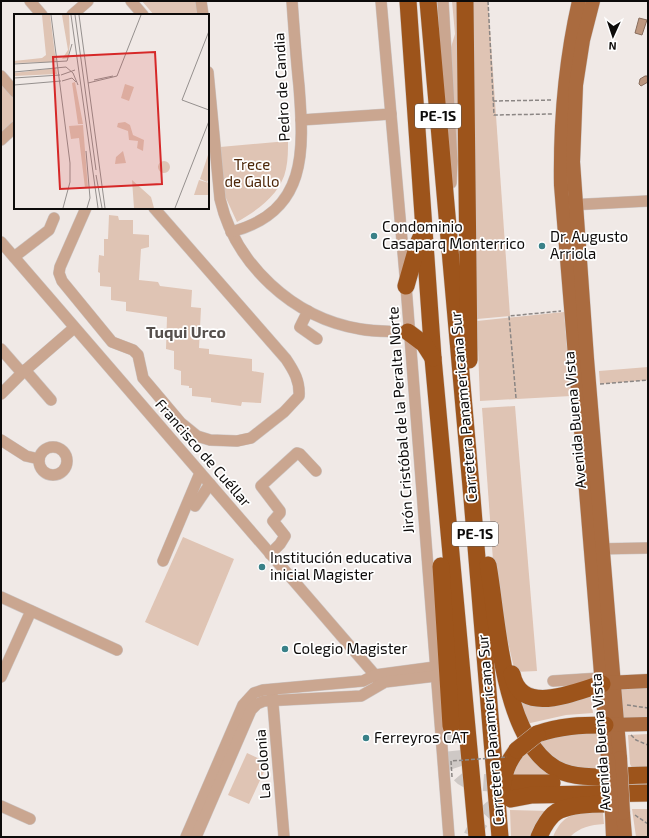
<svg xmlns="http://www.w3.org/2000/svg" width="649" height="838" font-family="'Exo 2',sans-serif">
	<rect width="100%" height="100%" fill="#f0e9e6"/>
	<g fill="#dfc4b4">
		<path d="M142 1H199L201 15H154Z"/>
		<path d="M452 1H461L458 165 449 54 455 34Z"/>
		<path d="M470 1H488L510 316 477 319Z"/>
		<path d="M1 76 15 92V127L1 140Z"/>
		<path d="M288 141C288 150 288 160 286 169 281 194 258 210 237 222L225 196 220 147Z"/>
		<path d="M109 215 118 216 119 220H133V234L149 235V247L141 249 139 280 158 282 160 286 192 290 191 307 201 308 199 348 209 349V354L252 359V371L264 373 261 403 242 402 241 406 211 402V398L192 396V388H189V386L181 385V371L174 369V351L166 349 167 317 126 311V302L111 300V287L100 286V273L98 272 99 255 104 256V239H108Z"/>
		<path d="M564 312 571 396 480 401 477 321Z"/>
		<path d="M648 367V380L600 384 599 371Z"/>
		<path d="M515 406 537 671 515 672 495 588 482 408Z"/>
		<path d="M183 537 234 559 198 646 145 622Z"/>
		<path d="M648 686V719H622L618 687Z"/>
		<path d="M590 691 593 713 566 715 526 724 515 698Z"/>
		<path d="M603 729 607 768C571 770 562 769 536 742L567 730Z"/>
		<path d="M648 734V768H632L630 764 628 735Z"/>
		<path d="M528 749 567 777H512L511 772Z"/>
		<path d="M247 753 268 763 249 804 228 795Z"/>
		<path d="M632 809H648V837H636Z"/>
		<path d="M510 810 549 811 535 825 530 837H511Z"/>
		<path d="M588 810 603 813 604 824C590 825 580 827 570 837H553C561 818 569 815 588 810Z"/>
	</g>
	<g fill="#bd977f" stroke="#886d5c">
		<path d="M639 18 647 20 642 35 635 33Z"/>
		<path d="M645 76H648V82L641 86 639 84 640 79Z"/>
	</g>
	<g fill="none" stroke-linecap="round" stroke-linejoin="round">
		<g stroke="#cec8c5" stroke-width="17" stroke-dasharray="17 8" stroke-linecap="butt">
			<path d="M451 726C457 780 451 783 509 783"/>
			<path d="M472 836C479 819 491 806 509 799"/>
		</g>
		<defs>
			<g id="minor">
				<path d="M30 1 42 15"/>
				<path d="M131 1 143 15"/>
				<path d="M201 1 203 15"/>
				<path d="M381 1 406 286 449 837"/>
				<path d="M443 1 452 161 451 183"/>
				<path d="M72 15 88 1"/>
				<path d="M208 72 220 199C235 264 293 318 360 329 375 332 392 331 408 332"/>
				<path d="M1 76 15 92"/>
				<path d="M301 120 391 114"/>
				<path d="M1 140 15 127"/>
				<path d="M569 205 648 201"/>
				<path d="M86 208 60 267 59 273 62 281 112 342 133 350 138 355 143 378 181 423 197 436 210 440 237 441 251 438 284 412 299 396C300 381 294 371 286 359L154 208"/>
				<path d="M231 232C308 212 304 151 299 86 296 58 294 29 292 1"/>
				<path d="M1 242 375 675 380 684"/>
				<path d="M14 257 49 230 54 218"/>
				<path d="M308 311 300 327 317 339"/>
				<path d="M1 349 22 373"/>
				<path d="M25 370 51 400"/>
				<path d="M1 394 22 373 74 328"/>
				<path d="M1 440 26 456 39 459"/>
				<circle cx="53" cy="461" r="14"/>
				<path d="M195 506 210 484"/>
				<path d="M595 549 648 548"/>
				<path d="M270 554 280 544 285 536 273 521 280 513V511L261 486 297 453 300 454 316 471"/>
				<path d="M163 561 200 473"/>
				<path d="M1 597 117 650"/>
				<path d="M1 677 31 611"/>
				<path d="M553 681 601 678"/>
				<path d="M272 692 284 837"/>
				<path d="M1 806 30 819"/>
				<path d="M186 837 243 705 254 693 263 690 363 681 375 675 435 667"/>
				<path d="M196 837 251 710 257 704 264 701 361 696 385 682 436 676"/>
			</g>
			<g id="major">
				<path d="M579 1C565 62 560 122 561 185L608 759"/>
				<path d="M593 1 583 40 576 85 573 162 587 359 620 758"/>
				<path d="M607 683 648 681"/>
				<path d="M608 725 648 724"/>
				<path d="M612 813 613 837"/>
				<path d="M623 813 625 837"/>
			</g>
			<g id="highway">
				<path d="M408 1 433 358 477 837"/>
				<path d="M428 1 472 498 500 837"/>
				<path d="M465 1 469 360"/>
				<path d="M406 286 418 244 422 235"/>
				<path d="M408 332 424 344 433 358"/>
				<path d="M488 565C498 619 502 749 563 772 588 781 621 775 648 775"/>
				<path d="M441 566 451 726"/>
				<path d="M512 674C521 717 574 692 602 684"/>
				<path d="M537 734C560 726 581 725 605 725"/>
				<path d="M512 783H552"/>
				<path d="M502 789C504 773 507 763 517 750"/>
				<path d="M511 799 532 795 648 793"/>
				<path d="M539 837C542 829 550 814 560 810 573 805 592 804 606 804"/>
			</g>
		</defs>
		<use href="#minor" stroke="#ccc5c3" stroke-width="12"/>
		<use href="#major" stroke="#ccc5c3" stroke-width="15"/>
		<use href="#highway" stroke="#ccc5c3" stroke-width="18"/>
		<g stroke="#8b8684" stroke-width="1.5" stroke-dasharray="4 2" stroke-linecap="butt">
			<path d="M488 1 494 115 552 114"/>
			<path d="M493 101 553 100"/>
			<path d="M600 384 648 380"/>
			<path d="M516 398 509 316 561 311"/>
			<path d="M627 705 648 708"/>
			<path d="M631 735 636 740 648 745"/>
			<path d="M635 815 648 824"/>
		</g>
		<use href="#minor" stroke="#caa690" stroke-width="11"/>
		<use href="#major" stroke="#aa6b3f" stroke-width="14"/>
		<use href="#highway" stroke="#9d541b" stroke-width="17"/>
		<defs>
			<g id="major-bridge">
				<path d="M620 758 623 813"/>
				<path d="M608 759 612 813"/>
			</g>
			<path id="highway-bridge" d="M517 750 537 734"/>
		</defs>
		<use href="#major-bridge" stroke="#ccc5c3" stroke-width="15" stroke-linecap="butt"/>
		<use href="#highway-bridge" stroke="#ccc5c3" stroke-width="18" stroke-linecap="butt"/>
		<path stroke="#8b8684" stroke-width="1.5" stroke-dasharray="4 2" stroke-linecap="butt" d="M452 777 451 761 507 757"/>
		<use href="#major-bridge" stroke="#aa6b3f" stroke-width="14"/>
		<use href="#highway-bridge" stroke="#9d541b" stroke-width="17"/>
	</g>
	<g fill="#398188" stroke="#fff" stroke-width="1.5">
		<circle cx="374" cy="236" r="4"/>
		<circle cx="542" cy="246" r="4"/>
		<circle cx="262" cy="567" r="4"/>
		<circle cx="285" cy="649" r="4"/>
		<circle cx="366" cy="738" r="4"/>
	</g>
	<g text-anchor="middle" stroke-width="3.5" stroke-linejoin="round" paint-order="stroke">
		<g fill="#fff" stroke="#565454" stroke-width="1">
			<rect x="415" y="104" width="46" height="24" rx="3"/>
			<rect x="452" y="522" width="46" height="24" rx="3"/>
		</g>
		<g font-size="14" font-weight="bold" fill="#0d0b0a">
			<text x="438" y="121">PE-1S</text>
			<text x="475" y="539">PE-1S</text>
		</g>
		<g font-size="15" fill="#0d0b0a" stroke="#fff">
			<text transform="translate(282 87) rotate(-93)" y="5">Pedro de Candia</text>
			<text transform="translate(464 407) rotate(-95)" y="5">Carretera Panamericana Sur</text>
			<text transform="translate(401 420) rotate(-94)" y="5">Jirón Cristóbal de la Peralta Norte</text>
			<text transform="translate(575 420) rotate(-95)" y="5">Avenida Buena Vista</text>
			<text transform="translate(203 453) rotate(49)" y="5">Francisco de Cuéllar</text>
			<text transform="translate(491 730) rotate(-95)" y="5">Carretera Panamericana Sur</text>
			<text transform="translate(601 742) rotate(-94)" y="5">Avenida Buena Vista</text>
			<text transform="translate(263 764) rotate(-94)" y="5">La Colonia</text>
		</g>
		<g font-size="15" fill="#4d2709" stroke="#fff">
			<text x="252" y="170">Trece<tspan x="252" dy="17">de Gallo</tspan></text>
		</g>
		<g font-size="15" fill="#0d0b0a" stroke="#fff" text-anchor="start">
			<text x="382" y="232">Condominio<tspan x="382" dy="17">Casaparq Monterrico</tspan></text>
			<text x="550" y="242">Dr. Augusto<tspan x="550" dy="17">Arriola</tspan></text>
			<text x="270" y="563">Institución educativa<tspan x="270" dy="17">inicial Magister</tspan></text>
			<text x="293" y="654">Colegio Magister</text>
			<text x="374" y="743">Ferreyros CAT</text>
		</g>
		<g font-size="16" font-weight="bold" fill="#56504d" stroke="#fff">
			<text x="186" y="338">Tuqui Urco</text>
		</g>
	</g>
	<g transform="translate(14 14)">
		<rect width="195" height="195" fill="#f0e9e6"/>
		<path d="M28 1H36L42 48 0 49V47L28 44 32 41ZM48 1H55L56 29 54 44 48 45 54 36ZM42 54 43 60 0 62V59ZM61 68 69 110H64L58 69ZM111 70 120 73 115 87 107 84ZM111 108 116 111 119 121 130 126 129 137 123 134 124 127 115 126 114 117 103 113 104 109ZM69 111 74 174H71L65 124 57 125 55 112ZM109 137 112 149 101 150 102 143ZM194 141 195 164 193 168 186 165ZM144 153a6 6 0 1 1 12 0a6 6 0 1 1-12 0ZM118 166 137 183 140 194H120ZM185 166 195 169V181H180Z" fill="#dfc4b4"/>
		<path fill="none" stroke="#95908e" stroke-width="1" d="M37 1 56 149V168L49 194M57 1 84 194M61 1 82 156M65 1 91 194M195 17 168 86 195 96M0 50 53 47 58 30M0 58 52 53 59 59 64 71M47 61 61 56M0 64 46 61M80 66 99 62M48 67 58 64 62 68M74 69 103 62 127 1M0 71 47 67M72 137 76 184 73 194M82 161 88 194M161 194 195 107"/>
		<path fill="#d62828" fill-opacity="0.15" stroke="#d62828" stroke-width="2" d="M141 38 148 170 46 175 39 43Z"/>
		<rect width="195" height="195" fill="none" stroke="#0d0b0a" stroke-width="2"/>
	</g>
	<rect width="649" height="838" fill="none" stroke="#0d0b0a" stroke-width="4"/>
	<g transform="translate(613 36) rotate(183)" stroke="#ffffff" stroke-width="3" paint-order="stroke">
	<path d="M0-3L7 15L0 10L-7 15Z" fill="#0d0b0a"/>
	<text y="-6" font-size="11" font-weight="bold" text-anchor="middle" fill="#0d0b0a">N</text>
	</g>
</svg>
